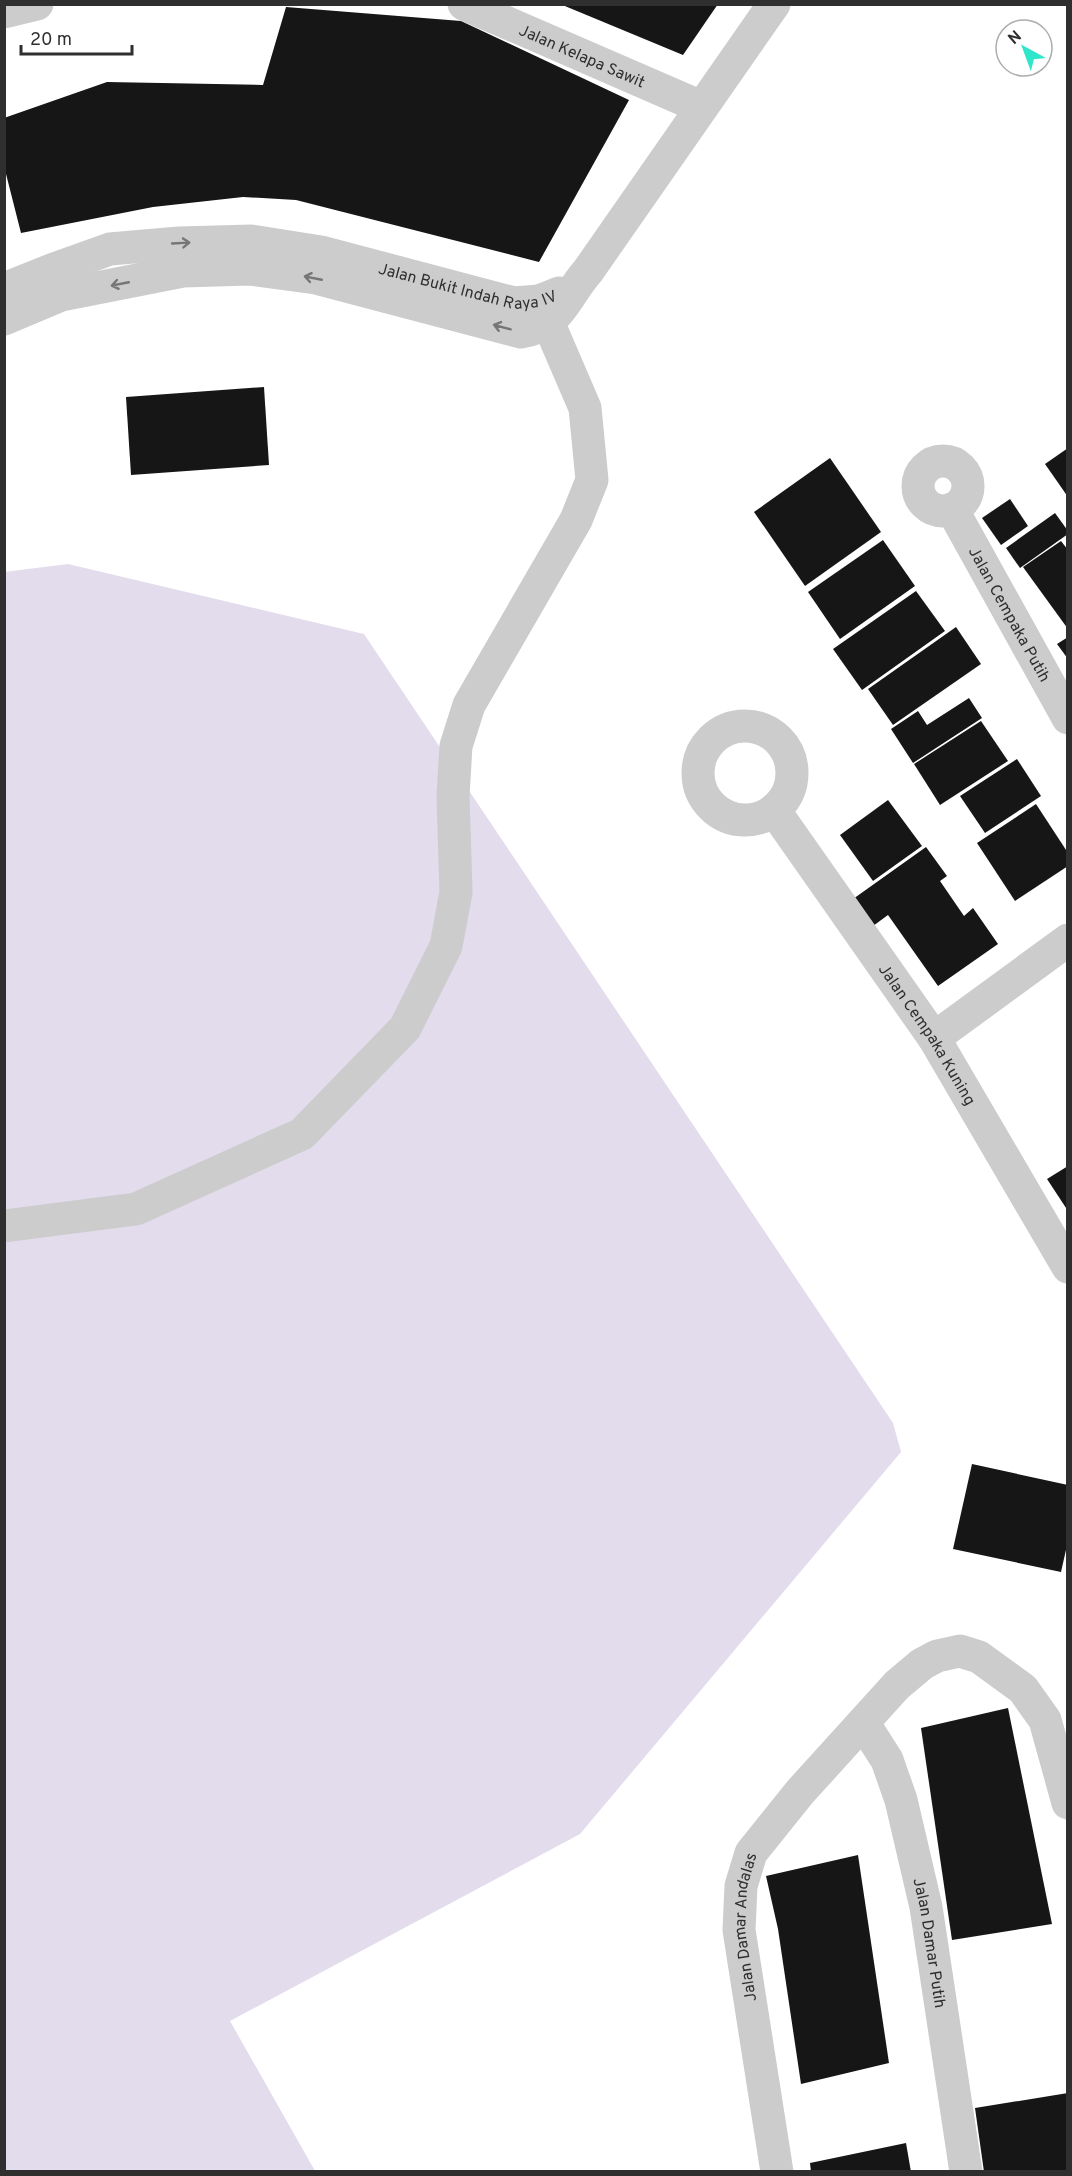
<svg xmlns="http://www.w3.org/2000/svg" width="1072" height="2176" font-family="Overpass,sans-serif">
	<rect width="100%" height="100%" fill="#fff"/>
	<path fill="#e2dcec" d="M68 564 364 634 893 1423 901 1452 580 1834 230 2021 315 2171H5L4 572Z"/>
	<g fill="#161616">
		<path d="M560 4H718L683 55Z"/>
		<path d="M286 7 461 21 629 100 539 262 296 200 243 197 153 207 21 233 4 166V118L107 82 263 85Z"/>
		<path d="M264 387 269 465 131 475 126 397Z"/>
		<path d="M1068 448V497L1045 464Z"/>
		<path d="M830 458 881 532 805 586 754 512Z"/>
		<path d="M1010 499 1028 526 1001 545 982 518Z"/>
		<path d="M1055 513 1068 531V534L1020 568 1006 548Z"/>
		<path d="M883 540 915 586 840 639 808 592Z"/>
		<path d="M1061 541 1068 550V629L1023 567Z"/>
		<path d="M916 591 945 631 862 690 833 649Z"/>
		<path d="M956 627 981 664 893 725 868 689Z"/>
		<path d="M1068 637V659L1057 644Z"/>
		<path d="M969 698 982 718 913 763 891 729 918 711 927 725Z"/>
		<path d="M981 721 1008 761 940 805 914 764Z"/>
		<path d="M1017 759 1041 796 985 833 960 796Z"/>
		<path d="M888 800 922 846 873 881 840 835Z"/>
		<path d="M1036 804 1068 853V866L1015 901 977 843Z"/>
		<path d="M926 847 947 876 940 881 964 916 973 908 998 944 938 986 888 915 873 926 853 899Z"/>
		<path d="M1068 1166V1211L1047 1179Z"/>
		<path d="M972 1464 1068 1485V1541L1061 1572 953 1549Z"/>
		<path d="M1008 1708 1052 1924 952 1940 921 1728Z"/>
		<path d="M858 1855 889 2063 801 2084 778 1929 766 1876Z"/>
		<path d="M1068 2093V2172H984L975 2108Z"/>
		<path d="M906 2143 911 2172H811L810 2163Z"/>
	</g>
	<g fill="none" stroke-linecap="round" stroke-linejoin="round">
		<g stroke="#ccc" stroke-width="33">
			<path id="s1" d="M464 4 701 107"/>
			<path d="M4 12 37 4"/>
			<path id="s2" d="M4 289 54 269 110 249 179 243 251 241 321 252 514 303 539 301 559 293"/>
			<path d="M4 319 61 295 183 271 249 269 316 278 521 332C562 325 564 298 588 271L774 4"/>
			<circle cx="943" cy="486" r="25"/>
			<path id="s3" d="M952 509 1068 718"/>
			<circle cx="745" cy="773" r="47"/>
			<path id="s4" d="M774 810 934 1038 1068 1267"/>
			<path d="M934 1038 1068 940"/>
			<path d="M4 1226 136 1209 302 1134 405 1028 446 946 456 892 453 796 456 746 469 705 576 520 592 480 585 408 539 301"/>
			<path id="s5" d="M864 1724 887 1760 901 1800 926 1907 966 2172"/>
			<path id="s6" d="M777 2172 739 1930 741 1886 751 1853 800 1792 897 1685 922 1664 937 1656 960 1651 979 1657 1023 1689 1045 1720 1068 1803"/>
		</g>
	</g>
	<defs><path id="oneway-shaft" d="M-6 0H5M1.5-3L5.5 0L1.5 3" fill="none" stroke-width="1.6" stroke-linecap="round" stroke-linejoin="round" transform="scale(1.5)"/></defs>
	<g stroke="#767676">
		<use href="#oneway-shaft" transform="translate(181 243) rotate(-3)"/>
		<use href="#oneway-shaft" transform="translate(313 278) rotate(-169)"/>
		<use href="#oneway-shaft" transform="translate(120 284) rotate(169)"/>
		<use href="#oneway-shaft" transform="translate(502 327) rotate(-165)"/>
	</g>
	<g text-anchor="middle" stroke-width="6" stroke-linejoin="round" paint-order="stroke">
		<g font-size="16" fill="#2f2f2f" stroke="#fff">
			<text dy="6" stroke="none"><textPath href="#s1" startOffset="129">Jalan Kelapa Sawit</textPath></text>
			<text dy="6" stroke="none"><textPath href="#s2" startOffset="477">Jalan Bukit Indah Raya IV</textPath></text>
			<text dy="6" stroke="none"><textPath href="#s3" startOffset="120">Jalan Cempaka Putih</textPath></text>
			<text dy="6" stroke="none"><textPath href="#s4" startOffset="272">Jalan Cempaka Kuning</textPath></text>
			<text dy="6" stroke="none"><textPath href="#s6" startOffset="248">Jalan Damar Andalas</textPath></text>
			<text dy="6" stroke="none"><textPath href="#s5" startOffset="231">Jalan Damar Putih</textPath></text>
		</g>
	</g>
	<rect width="1072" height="2176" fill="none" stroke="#2f2f2f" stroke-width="12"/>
	<g transform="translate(1024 48) rotate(319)"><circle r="28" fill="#ffffff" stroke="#acacac" stroke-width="1.5"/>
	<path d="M0-4.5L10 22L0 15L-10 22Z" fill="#30e6ca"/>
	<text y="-9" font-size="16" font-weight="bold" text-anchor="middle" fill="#2f2f2f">N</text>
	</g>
	<path d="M21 45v9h111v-9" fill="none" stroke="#2f2f2f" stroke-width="3"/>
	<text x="30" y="45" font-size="18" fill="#2f2f2f" stroke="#ffffff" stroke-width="4.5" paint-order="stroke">20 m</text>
</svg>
